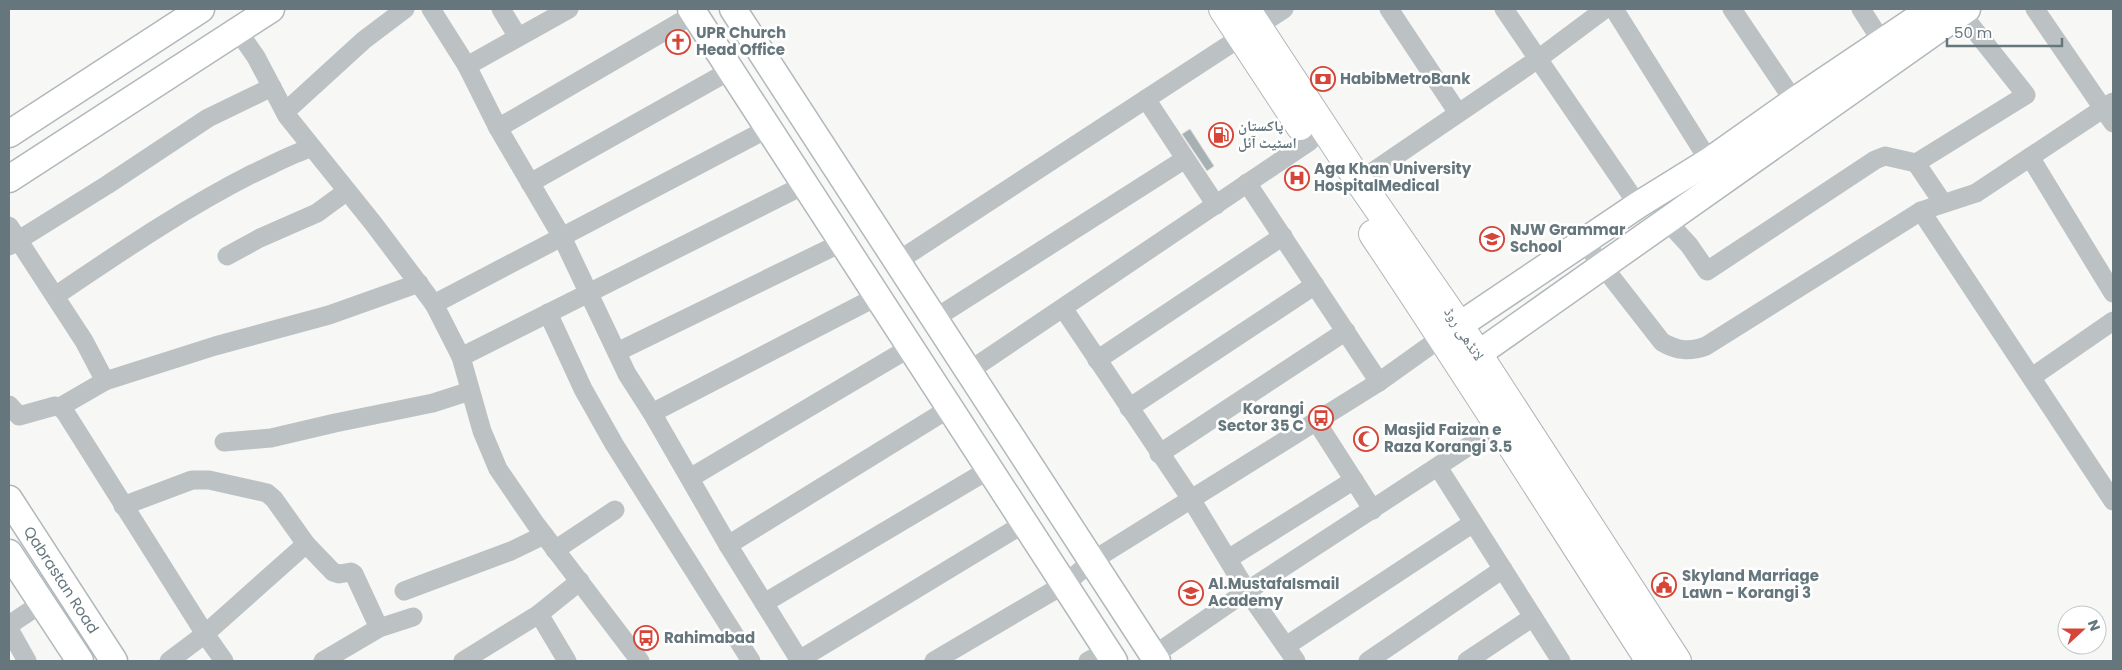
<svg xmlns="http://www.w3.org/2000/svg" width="2122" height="670" font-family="Poppins,'Noto Naskh Arabic',sans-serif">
	<rect width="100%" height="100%" fill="#f7f7f5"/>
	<path fill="#a7b0b3" stroke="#d9d9d7" d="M1190 129 1214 166 1207 171 1182 134Z"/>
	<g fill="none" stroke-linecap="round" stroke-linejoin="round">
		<defs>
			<g id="secondary">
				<path d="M691 9 1114 661"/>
				<path d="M733 9 1157 661"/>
				<path d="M9 134 201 9"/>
				<path d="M9 179 271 9"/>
				<path d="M1442 337 1638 205 1709 161 1794 101 1931 9"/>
				<path d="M1461 366 1967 9"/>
				<path d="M9 499 114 661"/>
				<path d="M9 553 80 661"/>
			</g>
			<g id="primary">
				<path d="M1223 9 1300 126"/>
				<path d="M1246 9 1359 181 1459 325 1677 661"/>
				<path d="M1373 234C1468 375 1558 519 1650 661"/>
			</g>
		</defs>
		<use href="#secondary" stroke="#b1b8bb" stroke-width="29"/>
		<use href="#primary" stroke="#b0b6b9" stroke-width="30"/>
		<g stroke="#bcc2c4" stroke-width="19">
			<path d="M431 9 467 66 498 128 562 237 627 374 652 413 728 545 800 661"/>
			<path d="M501 9 518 37"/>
			<path d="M1389 9 1458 113"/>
			<path d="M1504 9 1638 205"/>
			<path d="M1614 9 1709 161"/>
			<path d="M1732 9 1794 101"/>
			<path d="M1861 9 1882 42"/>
			<path d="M2035 9 2113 123"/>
			<path d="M238 31 256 57 287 116 373 223 434 304 461 357 482 431 498 469 535 523 640 661"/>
			<path d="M467 66 569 9"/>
			<path d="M1146 99 1216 205"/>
			<path d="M285 112 364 40 405 9"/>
			<path d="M498 128 694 14"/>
			<path d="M2030 157 2113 293"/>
			<path d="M1359 181 1538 59 1605 9"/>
			<path d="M530 183 731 70"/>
			<path d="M1247 183 1379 382"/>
			<path d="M1943 203 1916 163 2026 95 1961 13"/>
			<path d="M1921 211 2113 501"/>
			<path d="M1666 220 1689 245 1707 271 1875 160 1885 156 1916 163"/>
			<path d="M9 226 84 341 105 381"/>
			<path d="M1584 242 1662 342C1677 351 1690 352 1706 346L1921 211 1976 193 2113 102"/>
			<path d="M9 246 107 185 208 118 272 87"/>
			<path d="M227 256 260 238 317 213 347 191"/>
			<path d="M898 261 1284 9"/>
			<path d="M55 296C119 253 183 209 252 174 272 165 291 154 311 148"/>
			<path d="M434 304 769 128"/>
			<path d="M1063 308 1191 499 1247 591 1296 661"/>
			<path d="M548 313 583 389 614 444 751 661"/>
			<path d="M934 319 1185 159"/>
			<path d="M617 352 843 242"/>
			<path d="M461 357 806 184"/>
			<path d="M1097 360 1283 236"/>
			<path d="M969 371 1310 141"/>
			<path d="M2032 377 2113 321"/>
			<path d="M9 405 19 416 55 406 60 407 65 412 205 634 224 661"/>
			<path d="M60 407 105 381 215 346 329 315 419 283"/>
			<path d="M1129 408 1315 285"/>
			<path d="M652 413 878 296"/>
			<path d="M1316 421 1373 510"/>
			<path d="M224 442 271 438 335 423 433 403 470 391"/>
			<path d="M1159 454 1346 331"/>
			<path d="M1438 467 1561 661"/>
			<path d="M690 478 911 347"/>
			<path d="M123 506 192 480H209L267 493 274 499 306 544 333 572 339 574 351 572 354 574 379 628"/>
			<path d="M728 545 950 408"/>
			<path d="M555 550 615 510"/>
			<path d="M1228 559 1354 480"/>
			<path d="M404 591 511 551 544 535"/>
			<path d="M764 603 990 469"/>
			<path d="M539 614 567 661"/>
			<path d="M9 625 42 603"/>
			<path d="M9 629 27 661"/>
			<path d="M1286 646 1473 523"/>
			<path d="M1154 655 1247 591 1498 427"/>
			<path d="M799 660 1025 523"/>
			<path d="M169 661 205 634 306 544"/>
			<path d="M323 661 379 628 413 617"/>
			<path d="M463 661 539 614 580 581"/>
			<path d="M934 661 1065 584 1092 561 1379 382 1442 337"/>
			<path d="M1088 661 1108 651"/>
			<path d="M1368 661 1503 569"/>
			<path d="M1467 661 1533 617"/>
		</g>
		<use href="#secondary" stroke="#fff" stroke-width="26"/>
		<use href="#primary" stroke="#fff" stroke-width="28"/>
	</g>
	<defs>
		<symbol id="church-ring" viewBox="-11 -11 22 22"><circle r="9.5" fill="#fff" stroke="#d54538" stroke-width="1.5"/><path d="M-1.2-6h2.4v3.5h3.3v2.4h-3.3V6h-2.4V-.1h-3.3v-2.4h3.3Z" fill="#d54538"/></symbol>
		<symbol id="bank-ring" viewBox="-11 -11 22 22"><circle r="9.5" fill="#fff" stroke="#d54538" stroke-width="1.5"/><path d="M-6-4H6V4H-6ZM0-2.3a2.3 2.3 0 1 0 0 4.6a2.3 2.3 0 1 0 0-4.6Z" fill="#d54538"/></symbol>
		<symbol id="fuel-ring" viewBox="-11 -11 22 22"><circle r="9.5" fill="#fff" stroke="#d54538" stroke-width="1.5"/><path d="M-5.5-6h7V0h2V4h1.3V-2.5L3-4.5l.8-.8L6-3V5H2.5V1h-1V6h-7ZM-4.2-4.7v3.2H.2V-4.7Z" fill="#d54538"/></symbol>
		<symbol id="hospital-ring" viewBox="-11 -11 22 22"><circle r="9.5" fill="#fff" stroke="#d54538" stroke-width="1.5"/><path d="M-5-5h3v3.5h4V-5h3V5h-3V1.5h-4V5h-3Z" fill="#d54538"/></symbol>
		<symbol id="school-ring" viewBox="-11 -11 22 22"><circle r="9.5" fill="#fff" stroke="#d54538" stroke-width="1.5"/><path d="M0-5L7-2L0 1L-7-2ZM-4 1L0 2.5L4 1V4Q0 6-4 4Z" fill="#d54538"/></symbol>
		<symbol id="bus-ring" viewBox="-11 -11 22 22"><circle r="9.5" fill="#fff" stroke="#d54538" stroke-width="1.5"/><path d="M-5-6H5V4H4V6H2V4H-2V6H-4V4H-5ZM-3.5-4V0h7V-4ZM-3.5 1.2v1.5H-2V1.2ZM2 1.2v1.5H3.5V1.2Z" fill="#d54538"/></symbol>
		<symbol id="mosque-ring" viewBox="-11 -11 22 22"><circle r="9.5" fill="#fff" stroke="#d54538" stroke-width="1.5"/><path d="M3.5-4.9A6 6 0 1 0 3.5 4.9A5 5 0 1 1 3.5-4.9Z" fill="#d54538"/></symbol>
		<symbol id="civic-ring" viewBox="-11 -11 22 22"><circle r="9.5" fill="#fff" stroke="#d54538" stroke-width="1.5"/><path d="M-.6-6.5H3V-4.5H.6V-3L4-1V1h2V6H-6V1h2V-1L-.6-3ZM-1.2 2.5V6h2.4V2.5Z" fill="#d54538"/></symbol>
	</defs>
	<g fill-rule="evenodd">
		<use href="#church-ring" x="664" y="28" width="28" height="28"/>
		<use href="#bank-ring" x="1309" y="65" width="28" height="28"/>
		<use href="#fuel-ring" x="1207" y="121" width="28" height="28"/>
		<use href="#hospital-ring" x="1283" y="164" width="28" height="28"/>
		<use href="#school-ring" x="1478" y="225" width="28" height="28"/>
		<use href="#bus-ring" x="1307" y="404" width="28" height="28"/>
		<use href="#mosque-ring" x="1352" y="425" width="28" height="28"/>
		<use href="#civic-ring" x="1650" y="571" width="28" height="28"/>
		<use href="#school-ring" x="1177" y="579" width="28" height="28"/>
		<use href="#bus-ring" x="632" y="624" width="28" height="28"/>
	</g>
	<g text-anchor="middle" stroke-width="5" stroke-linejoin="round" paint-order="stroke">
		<g font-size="15" font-weight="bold" fill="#65777d" stroke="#fff" text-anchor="start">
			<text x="696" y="38">UPR Church<tspan x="696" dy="17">Head Office</tspan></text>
			<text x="1340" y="84">HabibMetroBank</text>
			<text x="1238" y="131">پاکستان<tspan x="1238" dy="17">اسٹیٹ آئل</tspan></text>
			<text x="1314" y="174">Aga Khan University<tspan x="1314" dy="17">HospitalMedical</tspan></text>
			<text x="1510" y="235">NJW Grammar<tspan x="1510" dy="17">School</tspan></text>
			<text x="1304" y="414" text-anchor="end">Korangi<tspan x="1304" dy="17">Sector 35 C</tspan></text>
			<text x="1384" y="435">Masjid Faizan e<tspan x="1384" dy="17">Raza Korangi 3.5</tspan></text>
			<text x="1682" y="581">Skyland Marriage<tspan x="1682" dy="17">Lawn - Korangi 3</tspan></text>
			<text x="1208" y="589">Al.MustafaIsmail<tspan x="1208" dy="17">Academy</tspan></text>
			<text x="664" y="643">Rahimabad</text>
		</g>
		<g font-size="15" fill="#65777d" stroke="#fff">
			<text transform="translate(1464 334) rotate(57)" y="5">لانڈھی روڈ</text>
			<text transform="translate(61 580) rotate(57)" y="5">Qabrastan Road</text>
		</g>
	</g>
	<rect width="2122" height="670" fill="none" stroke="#65777d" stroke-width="20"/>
	<g transform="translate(2082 630) rotate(69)"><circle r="24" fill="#ffffff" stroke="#c1c9cb"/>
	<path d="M0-4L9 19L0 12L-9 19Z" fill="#d54538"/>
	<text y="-8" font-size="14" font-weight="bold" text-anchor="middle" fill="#65777d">N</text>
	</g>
	<path d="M1947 38v8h115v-8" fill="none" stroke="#65777d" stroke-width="2.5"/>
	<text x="1954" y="38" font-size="15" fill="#65777d" stroke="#ffffff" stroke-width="4" paint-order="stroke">50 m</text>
</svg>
